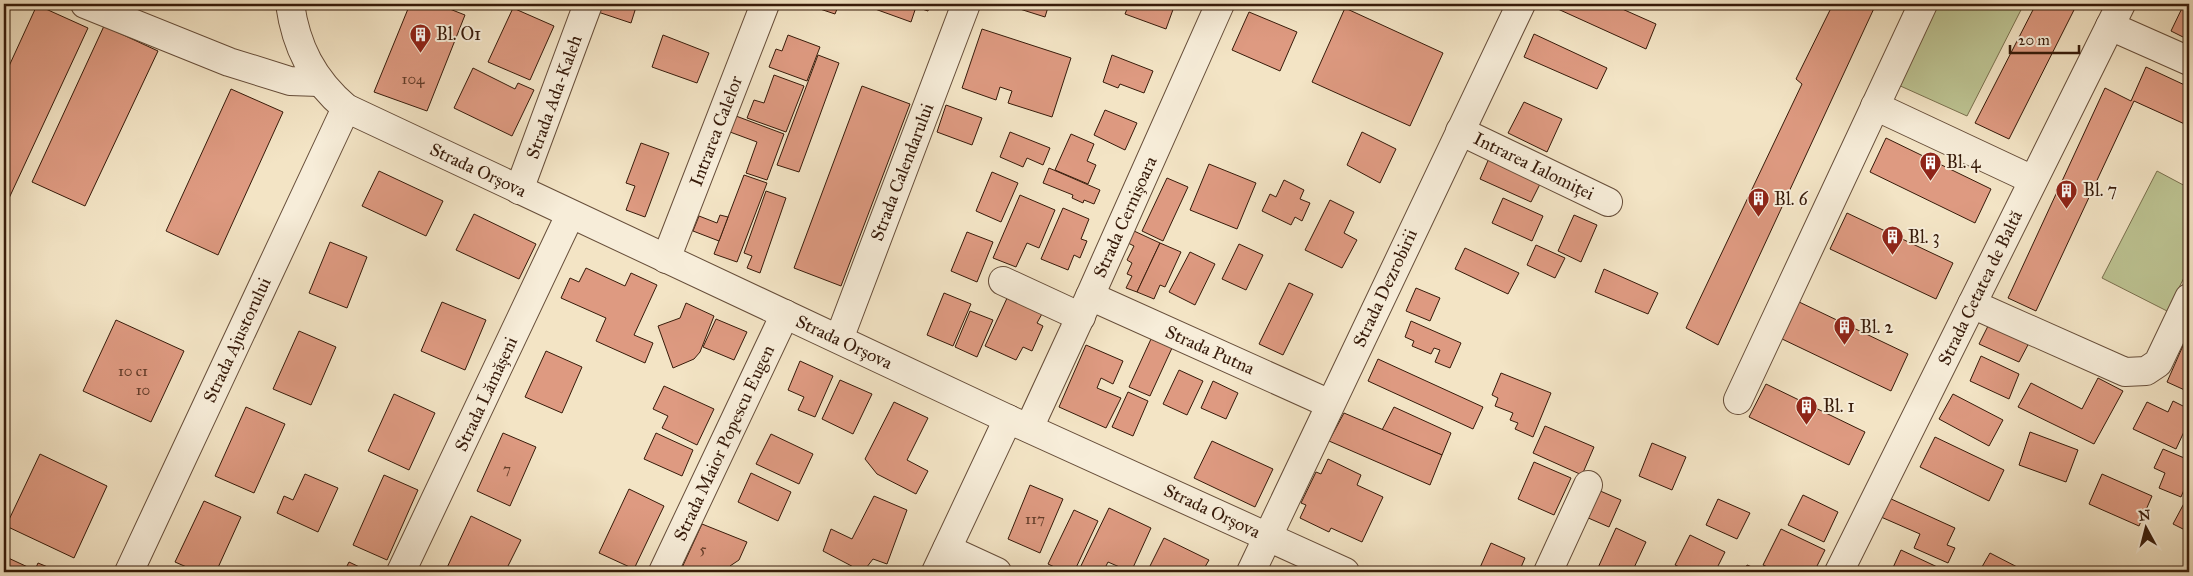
<svg xmlns="http://www.w3.org/2000/svg" width="2193" height="576" font-family="'IM FELL Great Primer',serif">
	<rect width="100%" height="100%" fill="#f3e4c5"/>
	<filter id="stains"><feTurbulence type="fractalNoise" baseFrequency=".004" numOctaves="4"/><feColorMatrix values="0 0 0 0 .2 0 0 0 0 .09 0 0 0 0 .02 0 0 0 .5 -.17"/></filter>
	<radialGradient id="worn" r=".72"><stop offset=".6" stop-color="#630" stop-opacity="0"/><stop offset="1" stop-color="#630" stop-opacity=".3"/></radialGradient>
	<g fill="#bdc493" stroke="#7a704e">
		<path d="M1933 4H2024L1967 116 1896 84Z"/>
		<path d="M2157 171 2189 188V268L2167 311 2102 278Z"/>
	</g>
	<g fill="#de9a81" stroke="#371b0a">
		<path d="M410 4H437L465 15 427 111 374 92Z"/>
		<path d="M594 4H637L631 23 592 10Z"/>
		<path d="M805 4H839L835 14Z"/>
		<path d="M877 4H930L928 11 916 7 911 22 875 9Z"/>
		<path d="M1004 4H1049L1045 17Z"/>
		<path d="M1129 4H1175L1166 29 1125 14Z"/>
		<path d="M1550 4H1611L1656 24 1646 49 1549 5Z"/>
		<path d="M1833 4H1876L1718 345 1686 328 1802 84 1796 79Z"/>
		<path d="M2036 4H2077L2009 139 1975 123Z"/>
		<path d="M2184 4H2189V40L2171 31Z"/>
		<path d="M37 5 88 28 4 209V77Z"/>
		<path d="M513 8 554 26 530 80 488 62Z"/>
		<path d="M1345 8 1443 53 1410 126 1312 82Z"/>
		<path d="M1249 12 1297 32 1280 71 1232 50Z"/>
		<path d="M104 26 158 51 85 206 32 182Z"/>
		<path d="M982 29 1071 58 1052 117 1008 103 1012 91 1000 87 996 100 962 88Z"/>
		<path d="M1534 34 1607 68 1597 89 1524 57Z"/>
		<path d="M663 35 709 53 697 83 652 67Z"/>
		<path d="M788 35 820 47 807 81 769 67 776 49 782 51Z"/>
		<path d="M818 55 839 63 799 172 777 165Z"/>
		<path d="M1112 55 1153 71 1144 93 1120 84 1118 88 1103 82Z"/>
		<path d="M2146 67 2189 87V126L2134 101 2036 311 2008 298 2105 88 2131 101Z"/>
		<path d="M473 68 515 89 518 83 534 90 512 136 454 108Z"/>
		<path d="M774 75 804 86 786 132 747 118 754 100 764 103Z"/>
		<path d="M862 86 910 104 841 286 794 268Z"/>
		<path d="M231 89 283 112 218 255 166 231Z"/>
		<path d="M1524 102 1562 119 1547 152 1508 133Z"/>
		<path d="M946 105 982 118 972 145 937 132Z"/>
		<path d="M1105 110 1137 123 1125 150 1094 135Z"/>
		<path d="M736 116 784 134 767 180 746 173 757 142 730 132Z"/>
		<path d="M1010 132 1050 148 1043 165 1027 158 1023 167 1000 157Z"/>
		<path d="M1362 132 1396 149 1380 183 1347 165Z"/>
		<path d="M1071 134 1094 144 1087 161 1096 165 1088 184 1055 170Z"/>
		<path d="M1886 138 1991 189 1975 223 1870 172Z"/>
		<path d="M641 143 669 153 645 217 626 210 635 186 626 183Z"/>
		<path d="M1490 156 1542 180 1531 202 1480 179Z"/>
		<path d="M1209 164 1256 183 1237 229 1190 210Z"/>
		<path d="M1049 168 1100 190 1094 204 1084 200 1083 203 1072 198 1073 195 1043 183Z"/>
		<path d="M379 171 443 201 426 236 362 206Z"/>
		<path d="M992 172 1018 183 1001 222 976 211Z"/>
		<path d="M744 175 767 183 737 262 714 254Z"/>
		<path d="M1167 178 1188 187 1163 241 1142 231Z"/>
		<path d="M1284 180 1304 190 1300 199 1310 203 1302 221 1295 217 1291 225 1262 211 1270 194 1276 197Z"/>
		<path d="M766 191 786 198 760 273 747 268 752 256 744 253Z"/>
		<path d="M1020 195 1055 210 1039 248 1027 243 1016 267 993 258Z"/>
		<path d="M1503 198 1543 216 1532 241 1492 223Z"/>
		<path d="M1330 200 1354 212 1344 233 1357 240 1342 268 1305 250Z"/>
		<path d="M1063 208 1089 219 1081 239 1087 241 1080 258 1074 255 1068 270 1041 259Z"/>
		<path d="M1847 213 1953 263 1936 299 1830 249Z"/>
		<path d="M474 214 536 244 519 279 456 250Z"/>
		<path d="M720 215 728 217 719 241 693 231 699 216 717 223Z"/>
		<path d="M1574 215 1597 225 1581 262 1558 251Z"/>
		<path d="M1134 231 1160 243 1137 292 1126 288 1132 276 1127 274 1132 263 1127 260 1134 246 1128 243Z"/>
		<path d="M967 232 993 242 977 282 951 271Z"/>
		<path d="M330 242 367 257 347 308 309 293Z"/>
		<path d="M1160 243 1181 252 1165 287 1160 285 1154 299 1137 292Z"/>
		<path d="M1239 244 1263 255 1246 290 1222 279Z"/>
		<path d="M1536 245 1565 258 1555 278 1527 265Z"/>
		<path d="M1465 248 1519 273 1508 294 1455 269Z"/>
		<path d="M1190 252 1215 264 1195 305 1169 292Z"/>
		<path d="M586 268 625 286 631 273 657 285 634 335 653 343 645 363 596 341 606 318 561 298 570 278 579 282Z"/>
		<path d="M1604 269 1658 293 1648 314 1595 292Z"/>
		<path d="M1289 283 1313 294 1283 355 1259 344Z"/>
		<path d="M1416 288 1440 298 1430 321 1406 311Z"/>
		<path d="M944 293 971 304 953 346 927 335Z"/>
		<path d="M1008 296 1043 312 1037 323 1043 326 1032 351 1023 347 1016 360 985 346Z"/>
		<path d="M1797 301 1908 354 1891 391 1780 338Z"/>
		<path d="M442 302 486 320 465 370 421 351Z"/>
		<path d="M686 303 714 316 700 352 694 359 673 368 658 326 680 318Z"/>
		<path d="M970 311 993 320 977 357 955 347Z"/>
		<path d="M716 319 747 332 734 360 703 347Z"/>
		<path d="M116 320 184 351 151 422 83 391Z"/>
		<path d="M1411 321 1461 343 1450 368 1435 362 1440 350 1434 348 1431 354 1412 346 1414 341 1405 337Z"/>
		<path d="M1989 324 2030 341 2019 362 1979 344Z"/>
		<path d="M299 331 336 347 311 405 273 389Z"/>
		<path d="M2189 332V392L2167 382Z"/>
		<path d="M1151 339 1172 348 1150 396 1129 387Z"/>
		<path d="M1086 345 1123 361 1113 384 1101 378 1097 388 1121 398 1106 428 1059 407Z"/>
		<path d="M546 351 582 367 562 413 525 397Z"/>
		<path d="M1981 356 2019 374 2009 399 1970 381Z"/>
		<path d="M1378 359 1483 407 1473 429 1368 381Z"/>
		<path d="M800 361 833 376 815 417 798 410 804 397 788 390Z"/>
		<path d="M1179 370 1203 381 1187 415 1163 404Z"/>
		<path d="M1501 373 1551 393 1533 437 1515 429 1518 423 1510 420 1513 413 1495 406 1498 398 1492 395Z"/>
		<path d="M2098 378 2123 391 2094 444 2018 407 2031 383 2082 409Z"/>
		<path d="M840 380 872 394 853 434 822 419Z"/>
		<path d="M1213 381 1238 393 1226 419 1201 408Z"/>
		<path d="M1766 384 1865 432 1849 465 1749 417Z"/>
		<path d="M664 386 714 409 697 445 662 428 668 416 653 409Z"/>
		<path d="M1128 392 1148 401 1133 436 1112 427Z"/>
		<path d="M394 394 435 413 409 470 368 451Z"/>
		<path d="M1953 394 2003 420 1989 446 1939 419Z"/>
		<path d="M2173 401 2189 409V421L2176 449 2133 429 2147 402 2168 412Z"/>
		<path d="M894 402 928 418 907 460 928 471 916 494 877 474 865 459Z"/>
		<path d="M246 407 285 424 254 493 215 476Z"/>
		<path d="M1394 407 1451 433 1442 455 1382 430Z"/>
		<path d="M1344 413 1442 455 1430 485 1329 441Z"/>
		<path d="M1545 426 1594 447 1582 475 1533 453Z"/>
		<path d="M2030 432 2078 450 2066 482 2019 465Z"/>
		<path d="M503 433 536 447 510 506 477 491Z"/>
		<path d="M656 433 693 450 682 476 644 459Z"/>
		<path d="M771 434 813 454 799 484 756 464Z"/>
		<path d="M1935 437 2004 470 1989 501 1920 467Z"/>
		<path d="M1212 441 1273 469 1255 507 1194 478Z"/>
		<path d="M1652 443 1686 457 1672 490 1639 476Z"/>
		<path d="M2163 449 2189 460V478L2181 497 2159 488 2165 473 2154 468Z"/>
		<path d="M40 454 107 486 74 558 6 526Z"/>
		<path d="M1328 459 1361 475 1357 485 1383 497 1362 542 1331 528 1329 532 1300 518 1306 505 1301 503 1316 472 1321 474Z"/>
		<path d="M1534 462 1571 478 1554 515 1518 499Z"/>
		<path d="M751 473 791 492 778 521 738 502Z"/>
		<path d="M305 474 338 488 318 532 277 513 284 496 293 500Z"/>
		<path d="M2102 474 2152 496 2139 526 2089 504Z"/>
		<path d="M384 475 418 490 387 560 353 545Z"/>
		<path d="M1030 485 1063 499 1040 553 1008 539Z"/>
		<path d="M629 489 664 506 634 569 599 553Z"/>
		<path d="M1598 490 1621 500 1609 527 1586 517Z"/>
		<path d="M2189 494V532L2173 524Z"/>
		<path d="M1803 495 1838 512 1824 542 1788 525Z"/>
		<path d="M874 496 907 510 887 564 873 559 863 572 823 551 831 529 852 539Z"/>
		<path d="M1889 498 1955 528 1947 545 1955 548 1948 563 1914 548 1920 534 1881 517Z"/>
		<path d="M1718 499 1750 513 1737 539 1706 525Z"/>
		<path d="M204 501 241 517 216 572H198L175 562Z"/>
		<path d="M1109 508 1151 528 1131 572 1108 562 1103 572H1078Z"/>
		<path d="M1074 510 1098 521 1074 572H1065L1048 564Z"/>
		<path d="M471 516 521 540 505 572H445Z"/>
		<path d="M702 524 747 542 739 560 730 566 726 572H680Z"/>
		<path d="M1616 528 1646 542 1632 572H1602L1597 570Z"/>
		<path d="M1781 529 1825 550 1814 572H1779L1763 565Z"/>
		<path d="M1690 535 1725 552 1715 572H1691L1675 565Z"/>
		<path d="M1164 538 1209 560 1202 572H1147Z"/>
		<path d="M1491 543 1525 558 1519 572H1478Z"/>
		<path d="M1901 550 1948 572H1891Z"/>
		<path d="M1990 553 2023 570 2021 572H1979Z"/>
		<path d="M4 556 32 569 31 572H4Z"/>
		<path d="M349 562 370 572H344Z"/>
		<path d="M38 563 60 572H34Z"/>
		<path d="M1747 565 1764 572H1744Z"/>
	</g>
	<g fill="none" stroke-linecap="round" stroke-linejoin="round">
		<defs>
			<g id="minor">
				<path d="M85 4 229 62 290 81 319 82"/>
				<path d="M290 4C296 47 313 80 346 108L1008 419 1345 572"/>
				<path d="M2110 26 2189 61"/>
				<path d="M1875 106 2033 180"/>
				<path d="M1460 131 1608 202"/>
				<path d="M519 190 588 4"/>
				<path d="M666 259 765 4"/>
				<path d="M1003 281 1081 317"/>
				<path d="M1090 296 1330 404"/>
				<path d="M1972 304 2125 372 2146 371 2158 363 2189 298"/>
				<path d="M839 339 966 4"/>
				<path d="M1738 400 1923 4"/>
				<path d="M1029 428 1090 296 1220 4"/>
				<path d="M947 549 997 572"/>
				<path d="M129 572 346 108"/>
				<path d="M401 572 570 215"/>
				<path d="M663 572 785 314"/>
				<path d="M936 572 1008 419"/>
				<path d="M1251 572 1521 4"/>
				<path d="M1548 572 1588 485"/>
				<path d="M1839 572 2121 4"/>
			</g>
		</defs>
		<use href="#minor" stroke="#664d39" stroke-width="30"/>
		<use href="#minor" stroke="#f7edd9" stroke-width="28"/>
	</g>
	<defs>
		<symbol id="building-pin" viewBox="-11 -11 22 30"><path d="M0 17L-7.5 6A9.5 9.5 0 1 1 7.5 6Z" fill="#8f2418" stroke="#f7edd9"/><path d="M-4-6H4V6H1V3H-1V6H-4ZM-2.5-4.3h1.7v1.8h-1.7ZM.8-4.3h1.7v1.8H.8ZM-2.5-1h1.7V.8h-1.7ZM.8-1h1.7V.8H.8Z" fill="#fff"/></symbol>
	</defs>
	<g fill-rule="evenodd">
		<use href="#building-pin" x="408" y="22" width="25" height="34"/>
		<use href="#building-pin" x="1918" y="150" width="25" height="34"/>
		<use href="#building-pin" x="2054" y="178" width="25" height="34"/>
		<use href="#building-pin" x="1746" y="186" width="25" height="34"/>
		<use href="#building-pin" x="1880" y="224" width="25" height="34"/>
		<use href="#building-pin" x="1832" y="314" width="25" height="34"/>
		<use href="#building-pin" x="1794" y="394" width="25" height="34"/>
	</g>
	<g text-anchor="middle" stroke-width="4" stroke-linejoin="round" paint-order="stroke">
		<g font-size="15" fill="#613b28">
			<text x="413" y="84">104</text>
			<text x="133" y="376">10 c1</text>
			<text x="143" y="395">10</text>
			<text x="507" y="474">7</text>
			<text x="1035" y="524">117</text>
			<text x="703" y="554">5</text>
		</g>
		<g font-size="18" fill="#371b0a" stroke="#f7edd9" text-anchor="start">
			<text x="436" y="40">Bl. O1</text>
			<text x="1946" y="168">Bl. 4</text>
			<text x="2083" y="196">Bl. 7</text>
			<text x="1774" y="205">Bl. 6</text>
			<text x="1908" y="243">Bl. 3</text>
			<text x="1860" y="333">Bl. 2</text>
			<text x="1823" y="412">Bl. 1</text>
		</g>
		<g font-size="18" fill="#371b0a" stroke="#f7edd9">
			<text transform="translate(554 97) rotate(-70)" y="6">Strada Ada-Kaleh</text>
			<text transform="translate(716 131) rotate(-69)" y="6">Intrarea Calelor</text>
			<text transform="translate(1534 166) rotate(26)" y="6">Intrarea Ialomiței</text>
			<text transform="translate(478 170) rotate(25)" y="6">Strada Orșova</text>
			<text transform="translate(902 172) rotate(-69)" y="6">Strada Calendarului</text>
			<text transform="translate(1125 217) rotate(-66)" y="6">Strada Cernișoara</text>
			<text transform="translate(1385 288) rotate(-65)" y="6">Strada Dezrobirii</text>
			<text transform="translate(1980 288) rotate(-64)" y="6">Strada Cetatea de Baltă</text>
			<text transform="translate(237 340) rotate(-65)" y="6">Strada Ajustorului</text>
			<text transform="translate(844 342) rotate(25)" y="6">Strada Orșova</text>
			<text transform="translate(1210 350) rotate(24)" y="6">Strada Putna</text>
			<text transform="translate(486 394) rotate(-65)" y="6">Strada Lămășeni</text>
			<text transform="translate(724 443) rotate(-65)" y="6">Strada Maior Popescu Eugen</text>
			<text transform="translate(1212 511) rotate(25)" y="6">Strada Orșova</text>
		</g>
	</g>
	<rect width="2193" height="576" fill="none" stroke="#f3e4c5" stroke-width="20"/>
	<rect x="5" y="5" width="2183" height="566" fill="none" stroke="#371b0a" stroke-width="2.5"/>
	<rect x="10" y="10" width="2173" height="556" fill="none" stroke="#371b0a"/>
	<g transform="translate(2146 528) rotate(353)" stroke="#f7edd9" stroke-width="4" paint-order="stroke">
	<path d="M0-4L9 19L0 12L-9 19Z" fill="#371b0a"/>
	<text y="-8" font-size="14" font-weight="bold" text-anchor="middle" fill="#371b0a">N</text>
	</g>
	<path d="M2010 45v8h69v-8" fill="none" stroke="#371b0a" stroke-width="2.5"/>
	<text x="2018" y="45" font-size="15" fill="#371b0a" stroke="#f7edd9" stroke-width="4" paint-order="stroke">20 m</text>
	<rect width="100%" height="100%" filter="url(#stains)"/>
	<rect width="100%" height="100%" fill="url(#worn)"/>
</svg>
